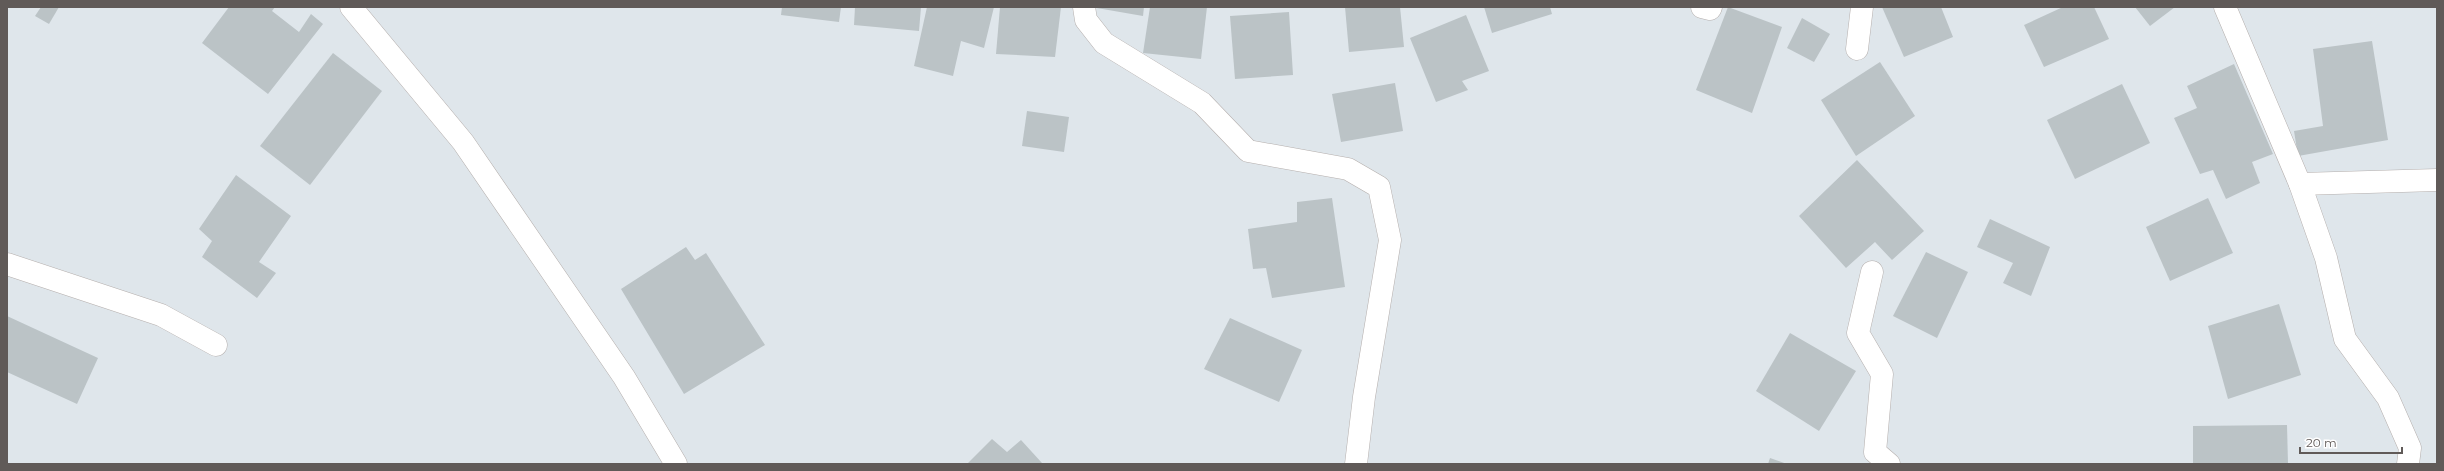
<svg xmlns="http://www.w3.org/2000/svg" width="2444" height="471" font-family="Montserrat,sans-serif">
	<rect width="100%" height="100%" fill="#dfe6eb"/>
	<g fill="#bbc3c6">
		<path d="M41 7H59L49 24 35 16Z"/>
		<path d="M229 7H275L272 11 299 32 311 14 323 24 268 94 202 43Z"/>
		<path d="M782 7H841L839 22 781 15Z"/>
		<path d="M855 7H921L919 31 854 25Z"/>
		<path d="M927 7H994L984 48 961 41 953 76 914 66Z"/>
		<path d="M1000 7H1061L1055 57 996 54Z"/>
		<path d="M1091 7H1144L1143 16Z"/>
		<path d="M1150 7H1207L1201 59 1143 53Z"/>
		<path d="M1345 7H1400L1404 47 1349 52Z"/>
		<path d="M1484 7H1550L1552 14 1492 33Z"/>
		<path d="M1728 7 1782 27 1752 113 1696 90Z"/>
		<path d="M1882 7H1941L1953 37 1904 57Z"/>
		<path d="M2063 7H2094L2109 39 2044 67 2024 25Z"/>
		<path d="M2135 7H2175L2150 26Z"/>
		<path d="M1289 12 1293 75 1235 79 1230 16Z"/>
		<path d="M1466 15 1489 71 1462 81 1468 90 1436 102 1410 38Z"/>
		<path d="M1802 18 1830 34 1814 62 1787 48Z"/>
		<path d="M2372 41 2388 140 2298 156 2294 131 2323 126 2313 49Z"/>
		<path d="M333 53 382 91 310 185 260 146Z"/>
		<path d="M1880 62 1915 116 1856 156 1821 100Z"/>
		<path d="M2234 64 2273 154 2252 162 2260 183 2226 199 2213 170 2200 174 2174 118 2197 108 2187 86Z"/>
		<path d="M1395 83 1403 131 1341 142 1332 94Z"/>
		<path d="M2122 84 2150 143 2075 179 2047 120Z"/>
		<path d="M1027 111 1069 117 1064 152 1022 146Z"/>
		<path d="M1857 160 1924 231 1892 260 1875 242 1846 268 1799 216Z"/>
		<path d="M236 175 291 216 259 262 276 273 257 298 202 257 212 241 199 229Z"/>
		<path d="M1332 198 1345 287 1272 298 1266 268 1253 269 1248 229 1297 222V202Z"/>
		<path d="M2208 198 2233 253 2170 281 2146 227Z"/>
		<path d="M1990 219 2050 247 2031 296 2003 283 2013 263 1977 247Z"/>
		<path d="M686 247 695 260 706 253 765 345 684 394 621 289Z"/>
		<path d="M1926 252 1968 272 1937 338 1893 316Z"/>
		<path d="M2279 304 2301 375 2228 399 2208 326Z"/>
		<path d="M7 316 98 358 77 404 7 372Z"/>
		<path d="M1230 318 1302 350 1279 402 1204 369Z"/>
		<path d="M1790 333 1856 371 1819 431 1756 391Z"/>
		<path d="M2287 425 2288 464H2193V426Z"/>
		<path d="M992 439 1007 452 1021 440 1042 463 967 464Z"/>
		<path d="M1770 458 1787 464H1768Z"/>
	</g>
	<g fill="none" stroke-linecap="round" stroke-linejoin="round">
		<defs>
			<g id="minor">
				<path d="M1084 7 1086 20 1104 43 1202 103 1248 151 1348 169 1379 187 1390 240 1364 397 1356 464"/>
				<path d="M1702 7 1710 9 1711 7"/>
				<path d="M2225 7 2300 184 2326 258 2345 339 2388 398 2410 448 2408 464"/>
				<path d="M1857 49 1862 7"/>
				<path d="M2300 184 2437 180"/>
				<path d="M7 264 161 315 216 345"/>
				<path d="M1872 272 1858 333 1882 374 1875 452 1889 464"/>
			</g>
			<path id="tertiary" d="M351 7 463 142 624 377 676 464"/>
		</defs>
		<use href="#minor" stroke="#b5afad" stroke-width="23"/>
		<use href="#tertiary" stroke="#b5afad" stroke-width="23"/>
		<use href="#minor" stroke="#fff" stroke-width="22"/>
		<use href="#tertiary" stroke="#fff" stroke-width="22"/>
	</g>
	<rect width="2444" height="471" fill="none" stroke="#605a58" stroke-width="16"/>
	<path d="M2300 447v6h102v-6" fill="none" stroke="#605a58" stroke-width="2"/>
	<text x="2306" y="447" font-size="12" fill="#605a58" stroke="#ffffff" stroke-width="3" paint-order="stroke">20 m</text>
</svg>
